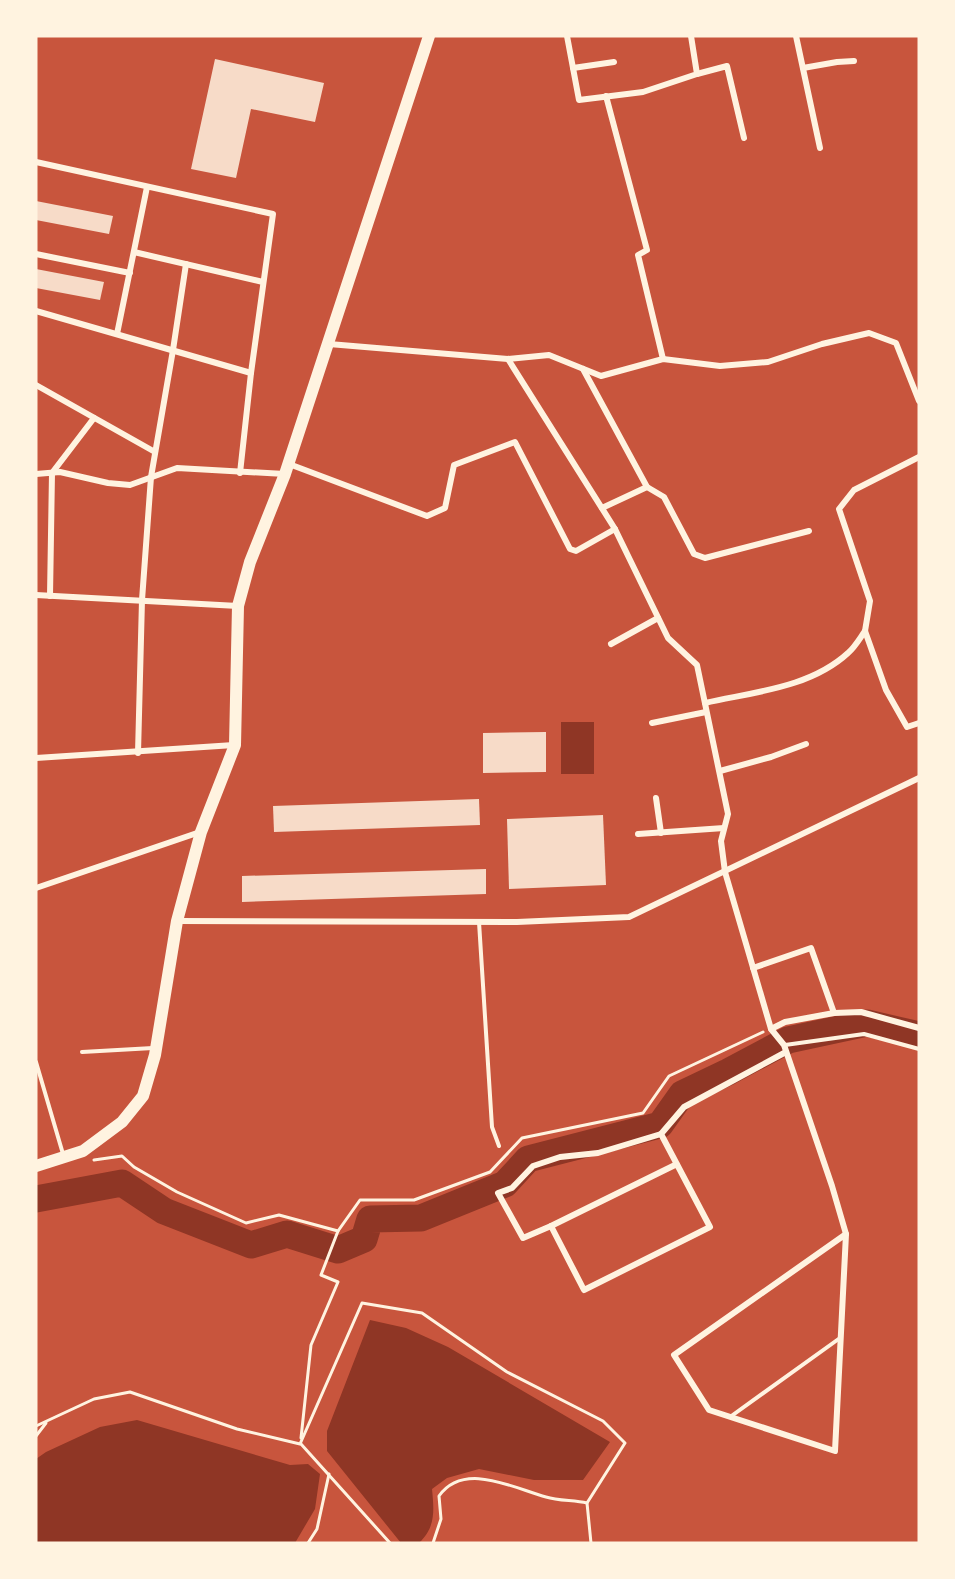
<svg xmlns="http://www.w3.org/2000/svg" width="955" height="1579" font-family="'Source Sans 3',sans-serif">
	<rect width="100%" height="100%" fill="#c8553d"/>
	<g fill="#8f3625">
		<rect x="561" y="722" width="33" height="52"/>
		<path d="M370 1320 406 1328 448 1347 610 1442 583 1480H534L479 1469 447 1478 432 1489C434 1510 436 1527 419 1543H401L327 1451V1431Z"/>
		<path d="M137 1420 290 1465 308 1464 320 1474 315 1509 295 1543H36V1459L46 1452 100 1427Z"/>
	</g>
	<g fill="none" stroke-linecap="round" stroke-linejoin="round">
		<path stroke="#8f3625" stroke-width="27" d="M36 1199 122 1183 164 1211 251 1245 287 1234 338 1250 364 1239 370 1219 421 1218 505 1184 528 1159 660 1125 682 1094 728 1072 788 1040 867 1023 919 1035"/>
	</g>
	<g fill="#f7dbc8">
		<path d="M215 59 324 83 315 122 251 109 236 178 191 169Z"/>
		<path d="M36 201 113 216 109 234 36 220Z"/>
		<path d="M36 269 104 282 100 300 36 288Z"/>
		<path d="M546 732V772L483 773V733Z"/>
		<path d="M479 799 480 825 274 832 273 806Z"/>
		<path d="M603 815 606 885 509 889 507 819Z"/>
		<path d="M486 869V894L242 902V876Z"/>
	</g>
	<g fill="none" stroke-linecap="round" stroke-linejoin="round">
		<g stroke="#fff3e0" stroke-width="3">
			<path d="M94 1160 122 1156 134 1167 177 1192 246 1223 279 1215 338 1231 321 1275 338 1282 311 1345 301 1438"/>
			<path d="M338 1231 360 1200H414L490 1172 522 1138 643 1113 669 1076 763 1032"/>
			<path d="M36 1426 94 1399 130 1392 237 1429 300 1444 362 1303 422 1313 507 1372 603 1421 625 1443 587 1503 591 1543"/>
			<path d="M36 1436 46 1423"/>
			<path d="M301 1444 390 1543"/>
			<path d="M308 1543 317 1529 329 1474"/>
			<path d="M433 1543 441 1519 439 1496C464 1461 513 1488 546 1497 559 1501 574 1500 587 1503"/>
		</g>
		<g stroke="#fff3e0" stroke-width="4">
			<path d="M479 922 492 1127 499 1146"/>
			<path d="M785 1045 864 1034 919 1049"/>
			<path d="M82 1052 153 1048"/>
			<path d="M36 1062 63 1154"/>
			<path d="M730 1417 840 1338"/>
		</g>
		<g stroke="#fff3e0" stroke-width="6">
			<path d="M567 36 579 100 643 92 697 74 691 36"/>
			<path d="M796 36 820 148"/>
			<path d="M573 68 614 62"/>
			<path d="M803 68 837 62 854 61"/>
			<path d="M697 74 727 66 744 138"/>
			<path d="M606 96 647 250 638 255 663 359"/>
			<path d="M36 162 273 214 251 373 240 473"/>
			<path d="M134 252 263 282"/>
			<path d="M36 254 130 273"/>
			<path d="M36 311 251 373"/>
			<path d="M117 334 147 187"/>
			<path d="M329 344 508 359 549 355 601 376 663 359 720 366 768 362 822 344 869 333 896 343 919 401"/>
			<path d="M508 359 615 529 668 638 697 665 728 814 721 841 725 872 771 1029 784 1045 832 1186 846 1234"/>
			<path d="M583 369 647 487 602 508"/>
			<path d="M36 385 155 452"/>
			<path d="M919 457 854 490 839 509 870 601 865 631 886 690 907 727 919 723"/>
			<path d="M289 464 427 516 445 508 454 465 515 442 570 549 576 551 615 529"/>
			<path d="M36 474 60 472 108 483 130 485 177 468 285 474"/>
			<path d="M647 487 664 497 694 554 705 558 809 531"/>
			<path d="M36 595 238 606"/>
			<path d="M50 596 52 473 94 418"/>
			<path d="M611 644 658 618"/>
			<path d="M705 703C753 692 810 688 848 653 855 647 860 638 865 631"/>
			<path d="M652 723 706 712"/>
			<path d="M138 753 142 600 151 477 173 350 186 264"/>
			<path d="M36 758 234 745"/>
			<path d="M720 771 771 757 806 744"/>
			<path d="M656 798 661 833"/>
			<path d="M638 834 724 828"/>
			<path d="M36 888 200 832"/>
			<path d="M177 921 517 922 629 917 919 778"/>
			<path d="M753 968 811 948 834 1013 785 1022 771 1029"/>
			<path d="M834 1013 861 1012 919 1028"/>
			<path d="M677 1164 551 1226 584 1290 710 1227 661 1134 684 1107 786 1052"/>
			<path d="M551 1226 523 1238 498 1193 512 1188 533 1166 560 1157 598 1153 661 1134"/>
			<path d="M846 1234 835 1451 709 1410 674 1355Z"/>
		</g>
		<path stroke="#fff3e0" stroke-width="12" d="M36 1166 83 1151 122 1122 143 1096 155 1055 177 921 201 832 235 745 238 606 250 562 285 474 429 36"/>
	</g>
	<rect width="955" height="1579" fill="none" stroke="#fff3e0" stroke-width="75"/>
</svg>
